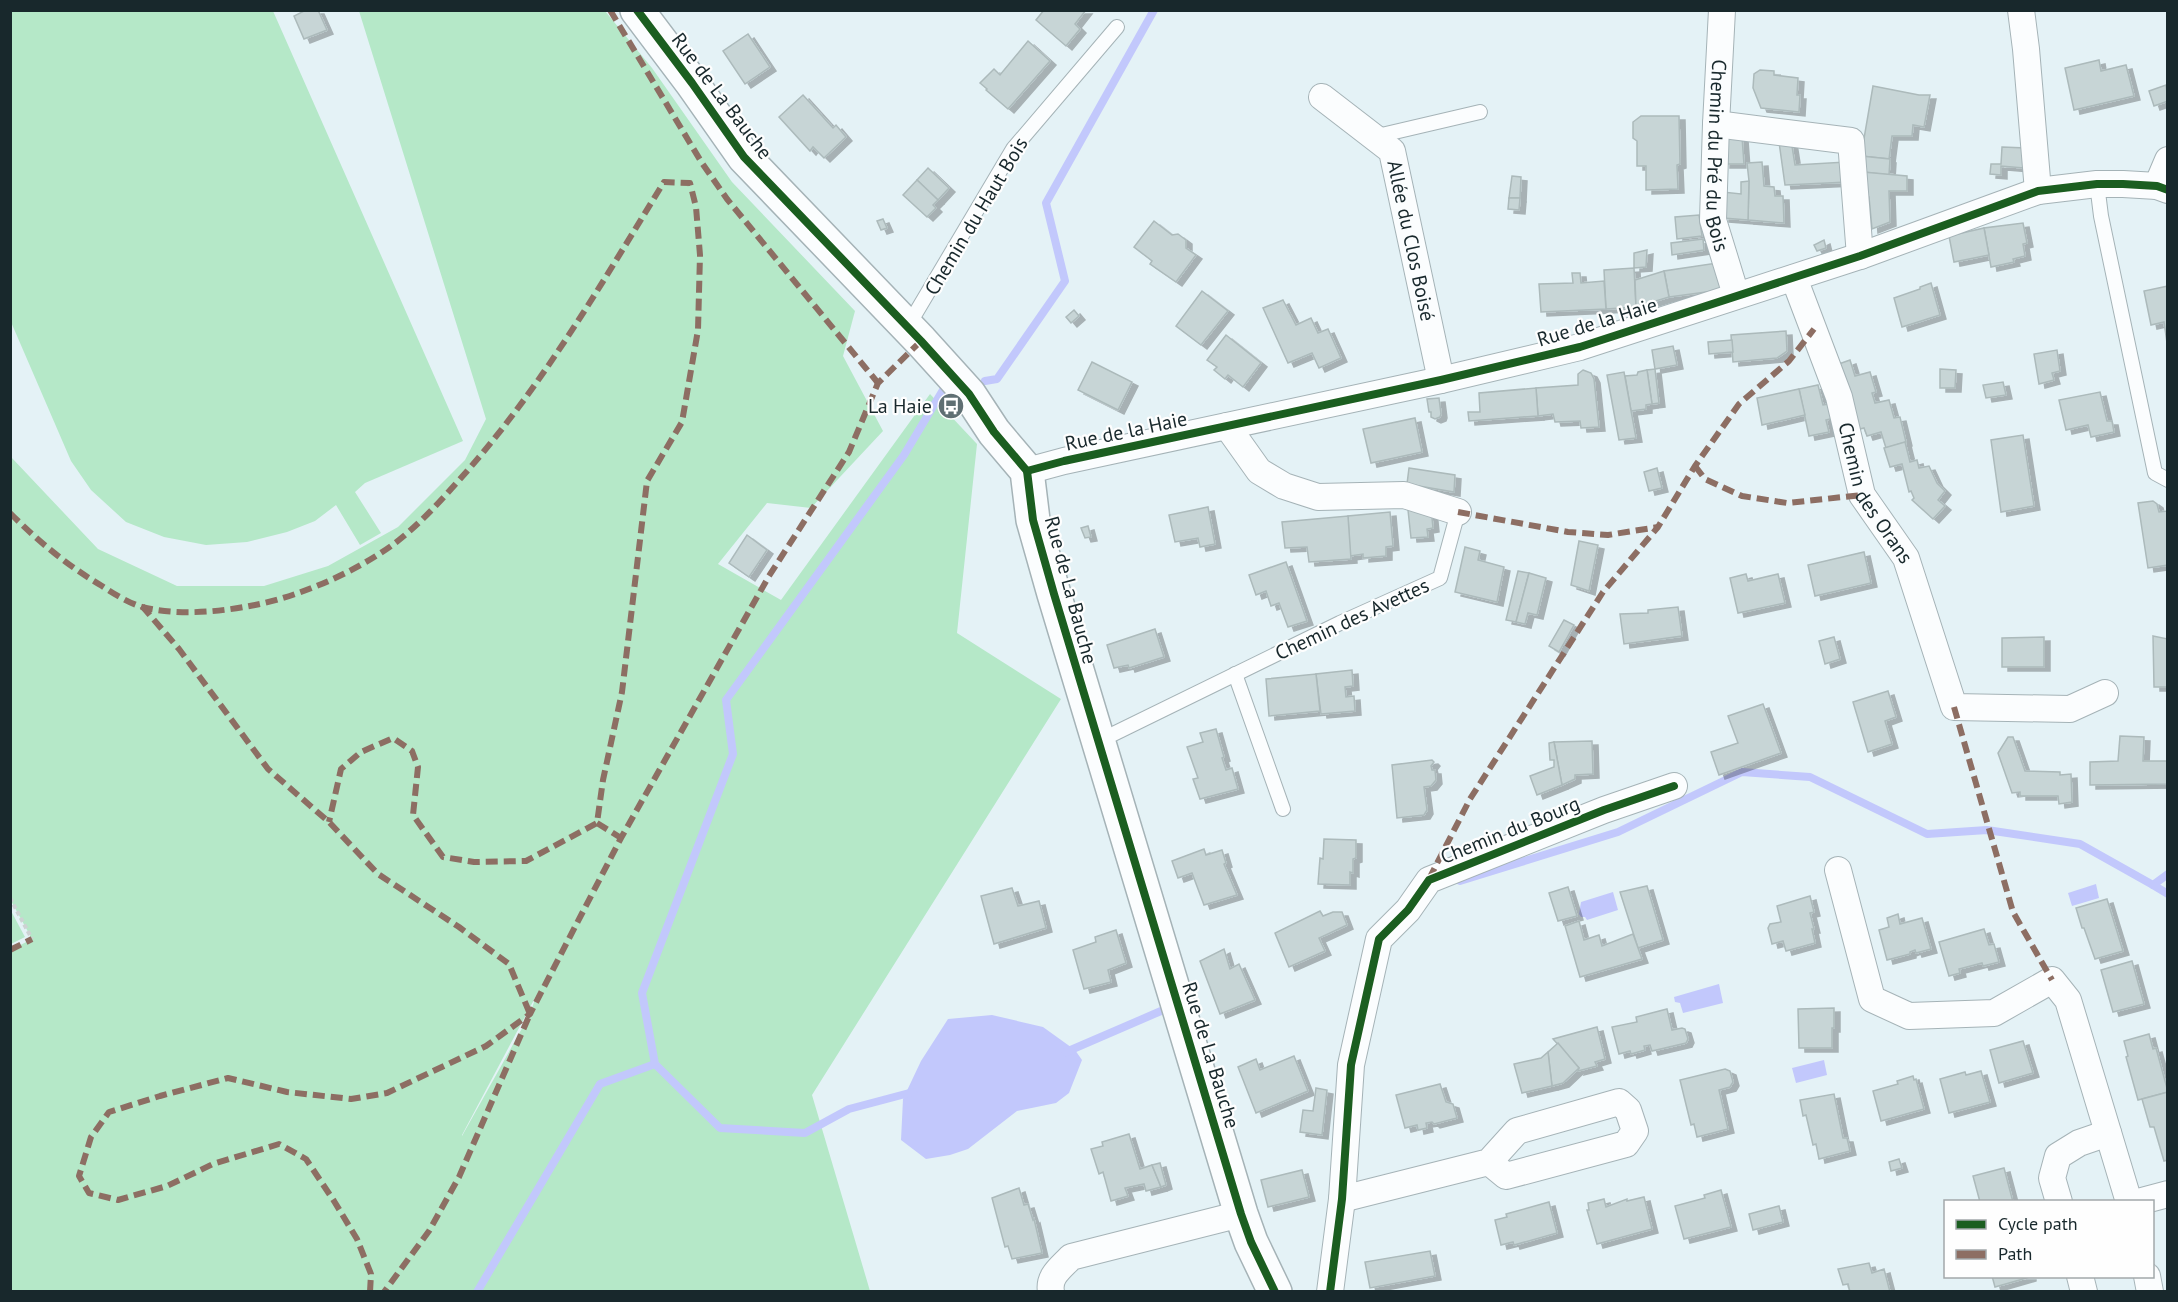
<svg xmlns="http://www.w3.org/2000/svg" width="2178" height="1302" font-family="'PT Sans',sans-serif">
	<defs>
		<filter id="shadow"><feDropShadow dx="6" dy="4" stdDeviation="0" flood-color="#0004"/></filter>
	</defs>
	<rect width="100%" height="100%" fill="#e4f2f6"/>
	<g fill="#b5e8c8" fill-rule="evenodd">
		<path d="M10 11H273L463 441 365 483 355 492 381 533 360 545 336 505 315 521 287 532 247 542 206 545 164 537 126 522 91 490 71 461 11 322Z"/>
		<path d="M359 11H605L652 68 732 182 855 311 843 356 883 431 811 508 767 503 718 564 781 600 930 394 977 444 957 633 1061 699 812 1095 870 1291H11V950L32 939 10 899 11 457 98 549 177 586H264L328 566 398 527 465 460 486 419ZM536 996 530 1014 462 1136V1135Z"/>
		<path d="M10 909 25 937 11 944H10Z"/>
	</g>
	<g fill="#c2c8fc">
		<path d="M2096 884 2099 898 2072 906 2068 893Z"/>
		<path d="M1613 892 1618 910 1587 920 1585 917H1581L1579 914 1581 902Z"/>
		<path d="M1719 984 1723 1003 1683 1013 1680 1003 1675 1002 1674 997Z"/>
		<path d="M992 1015 1043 1027 1075 1050 1082 1060 1069 1093 1056 1103 1017 1111 968 1149 950 1155 926 1159 901 1140 903 1099 921 1061 948 1019Z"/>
		<path d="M1824 1060 1827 1075 1796 1083 1792 1068Z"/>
	</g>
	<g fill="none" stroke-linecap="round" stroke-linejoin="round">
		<g stroke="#c2c8fc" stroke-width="8">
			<path d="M985 381 997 379 1065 281 1046 203 1154 10"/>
			<path d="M1460 881 1618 832 1742 772 1810 777 1927 834 1987 830 2080 844 2153 885 2168 874"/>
			<path d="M2153 885 2168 894"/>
			<path d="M1066 1052 1161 1011"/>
			<path d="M913 1092 849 1109 805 1133 720 1128 655 1064 642 993 733 754 726 700 904 455 946 385"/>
			<path d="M477 1292 600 1084 655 1064"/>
		</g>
	</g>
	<g fill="#c7d5d6" stroke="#acbabb" stroke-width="1.5" filter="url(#shadow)">
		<path d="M306 10H318L327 30 304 39 294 16Z"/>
		<path d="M1044 10H1086L1075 24 1080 29 1066 46 1036 20Z"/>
		<path d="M748 34 770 67 745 84 723 51Z"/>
		<path d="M1028 41 1050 61 1008 109 986 90 987 89 980 83 994 69 1000 75Z"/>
		<path d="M2099 60 2101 71 2126 65 2134 96 2074 110 2065 68Z"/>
		<path d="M1760 70 1774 71V75L1798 78 1797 95H1800L1799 112 1761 108 1753 88 1754 74Z"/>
		<path d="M2166 85 2168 101 2154 106 2149 91Z"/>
		<path d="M1873 86 1919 95H1930L1924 127 1913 125 1912 136H1892L1889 159 1861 156Z"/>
		<path d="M803 95 833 128 836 125 846 137 824 158 813 147 810 151 779 117Z"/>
		<path d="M1641 116H1679L1680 164 1677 165 1678 189 1646 190V166H1637V141L1633 138V122Z"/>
		<path d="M1725 137H1742L1744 164H1724Z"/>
		<path d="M1791 140 1795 165 1846 162 1848 182 1785 185 1779 142Z"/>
		<path d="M2002 147 2026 148 2024 168 2001 166V175L1990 174 1991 164H2001Z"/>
		<path d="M1861 156 1890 159 1889 175 1863 172Z"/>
		<path d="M1762 162 1764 186 1774 187 1775 196H1783L1784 223 1748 220 1749 181 1747 163Z"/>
		<path d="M928 168 949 188 938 200 917 180Z"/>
		<path d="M1863 172 1907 176V191H1889L1890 222 1872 229 1869 197H1865Z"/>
		<path d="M1512 176 1521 177 1520 198H1509Z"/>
		<path d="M917 180 938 200 933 205 936 208 927 217 903 195Z"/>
		<path d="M1749 181 1748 220 1723 218V192L1741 194V182Z"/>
		<path d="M1509 198H1520L1519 210 1508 209Z"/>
		<path d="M1699 215 1702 236 1677 239 1675 217Z"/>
		<path d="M883 219 887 228 881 230 877 221Z"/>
		<path d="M1154 221 1172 235 1178 234 1186 240V248L1196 255 1176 282 1150 264 1152 261 1134 247Z"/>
		<path d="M2023 223 2027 243 2023 244 2025 256 2013 259 2014 262 1991 267 1984 228Z"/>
		<path d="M1984 228 1989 255 1954 262 1949 236Z"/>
		<path d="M1703 239 1704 250 1672 255 1671 243Z"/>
		<path d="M1824 240 1826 248 1817 251 1814 245Z"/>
		<path d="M1647 250 1646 267 1634 268V253Z"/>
		<path d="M1717 263 1721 290 1669 297 1664 271Z"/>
		<path d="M1634 268 1636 307 1606 309 1604 270Z"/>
		<path d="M1664 271 1669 297 1636 307 1635 280Z"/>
		<path d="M1572 273H1580L1581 283 1604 281 1606 309 1541 312 1539 284 1573 283Z"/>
		<path d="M1931 283 1940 315 1902 327 1894 298 1920 289V287Z"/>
		<path d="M2168 286V350L2164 322 2151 325 2144 291Z"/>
		<path d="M1202 291 1228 311 1201 345 1176 326Z"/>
		<path d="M1283 300 1296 325 1311 318 1318 333 1328 329 1341 358 1319 368 1312 353 1288 363 1263 308Z"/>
		<path d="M1074 310 1079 316 1071 323 1066 317Z"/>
		<path d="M1786 331 1787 351 1777 358 1733 362 1731 335Z"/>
		<path d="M1226 335 1261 363 1243 387 1228 375 1225 379 1214 370 1217 367 1207 360Z"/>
		<path d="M1732 340 1733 352 1709 354 1708 342Z"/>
		<path d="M1673 346 1677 365 1655 369 1652 350Z"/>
		<path d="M2057 350 2060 371 2052 373 2054 380 2039 384 2034 354Z"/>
		<path d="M1850 360 1855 376 1870 372 1876 392 1872 393 1875 403 1889 400 1894 418 1900 417 1906 442 1886 448 1881 432 1867 436 1864 428 1860 429 1850 400 1836 365Z"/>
		<path d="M1092 362 1132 382 1118 410 1078 390Z"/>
		<path d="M1655 369 1659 403 1652 404 1647 370Z"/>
		<path d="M1940 369 1956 370 1955 388H1940Z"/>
		<path d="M1583 370 1591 373 1594 379 1599 427 1581 428 1580 421 1555 422 1553 414 1538 416 1536 388 1578 385V374Z"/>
		<path d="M1647 370 1652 404 1646 405V409L1631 411 1625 376 1637 375 1638 372Z"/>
		<path d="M1624 372 1636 438 1619 440 1607 375Z"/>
		<path d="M2003 382 2006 395 1986 398 1983 385Z"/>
		<path d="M1818 385 1823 405 1830 404 1834 418 1826 420 1829 432 1809 436 1799 389Z"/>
		<path d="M1536 388 1538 416 1469 421 1468 412H1480L1479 393Z"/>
		<path d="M1799 389 1805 415 1762 425 1757 398Z"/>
		<path d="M2100 392 2107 421H2112L2114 432 2091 437 2088 425 2066 430 2059 400Z"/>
		<path d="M1439 398 1441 414 1440 417 1435 419 1431 417V412H1429L1427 399Z"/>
		<path d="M1415 418 1422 452 1371 463 1363 429Z"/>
		<path d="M2023 435 2034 506 2001 512 1991 440Z"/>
		<path d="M1905 442 1910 462 1917 460 1919 468 1929 466 1937 483 1945 491 1938 500 1945 506 1933 519 1912 500 1914 498 1911 491 1909 492 1902 464 1890 467 1884 448Z"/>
		<path d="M1409 468 1455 475 1454 492 1407 484Z"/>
		<path d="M1657 468 1662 488 1649 491 1644 472Z"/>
		<path d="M2153 501 2157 504 2159 512 2168 511V565L2148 568 2138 503Z"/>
		<path d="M1208 507 1215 544 1200 547 1198 538 1175 542 1169 515Z"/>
		<path d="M1431 508 1433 528 1427 529 1428 537 1411 538 1408 510Z"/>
		<path d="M1390 512 1393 546 1386 547V556L1363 558V554L1350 556 1348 516Z"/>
		<path d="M1348 516 1351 559 1309 562 1307 547 1285 548 1282 522Z"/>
		<path d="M1088 526 1091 537 1085 538 1081 528Z"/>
		<path d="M747 535 767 550 749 577 729 563Z"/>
		<path d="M1579 541 1598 545 1589 591 1571 585Z"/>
		<path d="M1465 547 1480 551 1478 560 1504 567 1497 602 1455 592Z"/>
		<path d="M1864 552 1871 583 1815 596 1808 565Z"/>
		<path d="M1286 562 1307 621 1288 627 1279 603 1271 606 1266 591 1256 595 1249 575Z"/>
		<path d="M1518 571 1529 573 1516 622 1506 620Z"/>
		<path d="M1529 573 1546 578 1537 615 1528 613 1525 624 1516 622Z"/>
		<path d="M1746 574 1748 581 1778 574 1785 603 1738 613 1730 578Z"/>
		<path d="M1678 607 1682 636 1624 644 1620 614 1648 613V610Z"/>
		<path d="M1564 620 1574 625 1559 652 1549 646Z"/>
		<path d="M1155 629 1164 657 1129 668 1128 665 1114 668 1107 645Z"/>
		<path d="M2153 636 2168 639V687H2154Z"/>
		<path d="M1834 637 1840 659 1825 664 1819 641Z"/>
		<path d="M2044 637V667H2002V638Z"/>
		<path d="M1352 670 1353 686 1345 687 1346 697 1354 696 1355 711 1321 714 1316 674Z"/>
		<path d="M1316 674 1320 711 1269 716 1266 679Z"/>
		<path d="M1888 691 1896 717 1885 721 1892 744 1868 752 1853 702Z"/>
		<path d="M1763 704 1781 753 1719 775 1711 752 1738 743 1728 716Z"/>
		<path d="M1216 729 1224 757 1222 758 1226 770 1232 768 1238 789 1200 799 1193 779 1198 778 1187 747 1203 742 1200 733Z"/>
		<path d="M2120 736 2144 737 2143 761H2168V784L2090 785V762L2118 761Z"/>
		<path d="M2008 737H2013L2025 771 2060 772V775L2071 774 2072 802 2059 804 2058 796H2020V792L2012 793 1998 753Z"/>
		<path d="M1592 741 1593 774 1575 775V779L1562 785 1554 742Z"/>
		<path d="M1554 742 1562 785 1537 795 1530 776 1554 767V760H1550L1549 743Z"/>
		<path d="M1432 760 1434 762 1431 766 1432 770H1435L1436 780 1431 786 1424 787 1427 810 1424 815 1397 818 1392 765Z"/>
		<path d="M1324 839 1356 840V858L1353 859V873L1350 872V885L1318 884 1320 858 1323 859Z"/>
		<path d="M1204 849 1206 855 1222 850 1226 863 1224 864 1237 895 1204 905 1192 873 1178 878 1172 861Z"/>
		<path d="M1647 886 1663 940 1638 948 1620 892Z"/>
		<path d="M1568 887 1577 916 1558 921 1549 893Z"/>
		<path d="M1012 888 1018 906 1039 901 1046 928 994 944 981 896Z"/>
		<path d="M1810 896 1814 912 1810 913 1814 929H1812L1815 943 1786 951 1783 941 1772 944 1768 928 1770 924 1781 922 1777 906Z"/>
		<path d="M2107 899 2123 951 2095 959 2084 928H2082L2076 908Z"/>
		<path d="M1320 911 1323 916 1333 912H1342L1347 925 1319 938 1325 951 1289 967 1275 933Z"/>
		<path d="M1898 914 1900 924 1922 918 1931 949 1916 953 1915 950 1910 952V954L1887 960 1879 930 1889 927 1887 918Z"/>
		<path d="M1579 921 1584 940 1599 935 1602 946 1633 934 1642 959 1580 977 1565 926Z"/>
		<path d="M1984 929 1989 945 1994 944 1999 962 1983 966 1982 963 1959 969 1960 973 1949 976 1939 942Z"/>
		<path d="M1116 930 1126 963 1108 970 1111 982 1084 989 1073 950 1096 942 1095 937Z"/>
		<path d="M1224 949 1230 969 1239 964 1255 1000 1220 1014 1200 961Z"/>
		<path d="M2132 961 2144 1004 2113 1012 2101 970Z"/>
		<path d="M1834 1008V1028H1832V1048H1799L1798 1009Z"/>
		<path d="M1667 1009 1672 1030 1682 1028 1685 1029 1688 1039 1686 1043 1652 1051 1650 1045 1644 1046 1645 1050 1631 1054 1630 1051 1619 1054 1612 1027 1637 1022 1636 1017Z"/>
		<path d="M1597 1027 1605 1059 1595 1062 1597 1066 1578 1071 1579 1068 1553 1039Z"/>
		<path d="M2149 1034 2153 1049 2156 1048 2168 1092 2138 1100 2126 1057 2128 1056 2124 1041Z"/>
		<path d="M2023 1041 2033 1073 1999 1083 1990 1050Z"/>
		<path d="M1558 1043 1579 1068 1563 1083 1552 1086 1548 1052Z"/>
		<path d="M1548 1052 1552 1086 1522 1093 1514 1064 1541 1058Z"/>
		<path d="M1294 1056 1308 1091 1256 1113 1238 1067 1256 1059 1260 1070Z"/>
		<path d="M1725 1069 1730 1071 1733 1082 1730 1087 1719 1090 1728 1129 1697 1137 1694 1124 1691 1125 1680 1080Z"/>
		<path d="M1981 1071 1990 1102 1949 1113 1940 1079 1965 1072 1966 1075Z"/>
		<path d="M1913 1076 1914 1080 1916 1079 1924 1109 1881 1121 1873 1091 1898 1084 1897 1081Z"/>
		<path d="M1440 1084 1446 1102 1453 1104 1457 1118 1434 1124 1432 1122 1426 1123 1427 1128 1418 1130 1417 1125 1405 1128 1396 1095Z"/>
		<path d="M1316 1088 1327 1090 1322 1135 1300 1132 1303 1110 1313 1111Z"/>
		<path d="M2168 1092V1160L2164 1161 2154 1127H2150L2142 1099Z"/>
		<path d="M1834 1094 1843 1138H1847L1850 1151 1819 1159 1816 1144 1813 1145 1806 1115 1803 1116 1800 1100Z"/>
		<path d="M1129 1134 1140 1169 1152 1165 1161 1187 1146 1191 1144 1184 1125 1188 1128 1196 1111 1201 1103 1172 1099 1174 1091 1149 1103 1146 1102 1142Z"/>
		<path d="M1899 1159 1902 1168 1891 1171 1889 1162Z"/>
		<path d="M1160 1163 1166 1185 1161 1187 1152 1165Z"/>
		<path d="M2004 1168 2013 1202H1980L1973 1176Z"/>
		<path d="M1302 1170 1309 1197 1268 1207 1261 1180Z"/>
		<path d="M1019 1188 1024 1205 1028 1204 1033 1220 1034 1219 1042 1253 1012 1259 1008 1246 1005 1247 992 1198Z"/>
		<path d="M1721 1190 1731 1227 1684 1239 1675 1206 1705 1198 1704 1195Z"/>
		<path d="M1644 1197 1652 1229 1597 1244 1587 1210H1589L1588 1203 1604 1199 1606 1207 1627 1199V1201Z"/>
		<path d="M1549 1202 1557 1233 1514 1245 1513 1242 1501 1245 1495 1220 1507 1217 1506 1214Z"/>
		<path d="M1779 1206 1783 1222 1753 1230 1749 1214Z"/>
		<path d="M1430 1251 1435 1276 1370 1288 1365 1262Z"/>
		<path d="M1869 1263 1872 1273 1884 1269 1890 1292H1850L1848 1284 1843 1285 1838 1269Z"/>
		<path d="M1992 1276H2030V1277L1995 1287Z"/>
	</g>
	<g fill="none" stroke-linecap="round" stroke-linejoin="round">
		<defs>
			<g id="service">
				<path d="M1373 137 1480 112"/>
				<path d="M2097 184 2101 216 2155 473 2168 480"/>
				<path d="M908 326 1013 149 1117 27"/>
				<path d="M1235 674 1283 809"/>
				<path d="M1099 741 1340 623 1440 578 1458 512"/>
			</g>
			<g id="minor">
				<path id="s1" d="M1722 10 1716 124 1713 220 1736 295"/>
				<path d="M2021 10 2026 49 2038 191"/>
				<path id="s2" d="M1322 97 1392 151 1441 380"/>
				<path d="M1716 124 1851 141 1860 256"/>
				<path d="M2157 186 2168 160"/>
				<path id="s3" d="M1794 278 1839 397 1862 495 1906 558 1954 707 2070 709 2105 693"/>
				<path d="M1227 426 1259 471 1284 486 1318 497 1404 495 1458 512"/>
				<path d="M1027 471 1064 461 1441 380 1580 347 1860 256 2038 191 2097 184H2123L2157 186 2168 190"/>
				<path d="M1838 870 1872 999 1909 1016 1994 1013 2052 980 2068 1000 2129 1202"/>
				<path d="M1342 1199 1489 1162 1517 1131 1619 1102 1628 1110 1635 1131 1626 1144 1506 1176 1489 1162"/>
				<path d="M2059 1202 2052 1178 2058 1156 2079 1143 2108 1133"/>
				<path d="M2138 1202 2168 1194"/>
				<path d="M2080 1276 2084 1292"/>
				<path d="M2147 1276 2150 1292"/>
				<path d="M1051 1292C1048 1276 1061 1268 1071 1257L1241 1214"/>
				<path d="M1330 1292 1342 1199 1351 1065 1379 939 1408 910 1429 880 1604 810 1674 786"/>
			</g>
			<path id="tertiary" d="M637 10 692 83 744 157 921 341 969 394 994 432 1027 471 1033 520 1054 594 1241 1214 1251 1242 1275 1292"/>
		</defs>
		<use href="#service" stroke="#a5b3b7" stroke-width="16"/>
		<use href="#minor" stroke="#a5b3b7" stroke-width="28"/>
		<use href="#tertiary" stroke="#a5b3b7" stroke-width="36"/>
		<path stroke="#cdd2d3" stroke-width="4" stroke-dasharray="4.5 3" stroke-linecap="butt" d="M10 898 32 939"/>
		<use href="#service" stroke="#fbfdfe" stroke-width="14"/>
		<use href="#minor" stroke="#fbfdfe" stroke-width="26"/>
		<use href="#tertiary" stroke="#fbfdfe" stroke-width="33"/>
		<g stroke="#8d6e63" stroke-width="6" stroke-dasharray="12 6" stroke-linecap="butt">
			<path d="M610 10 702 163 727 199 878 383"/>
			<path d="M1695 466 1705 479 1742 496 1787 503 1862 495"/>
			<path d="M1458 512 1568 532 1608 535 1658 527"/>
			<path d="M10 513C39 542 68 566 102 586 114 594 129 603 142 607 178 616 219 612 255 605 300 596 353 573 391 546 419 526 445 496 468 470 545 382 603 281 664 182L690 183 696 207 700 255 698 330 682 422 647 481 622 692 603 780 597 823 526 861 474 862 443 857 413 815 418 767 412 751 393 738 361 752 341 769 329 822"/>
			<path d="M142 606 179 649 268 769 329 822 378 874 459 927 509 964 530 1014 459 1177 429 1231 384 1292"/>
			<path d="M1954 707 2013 912 2052 980"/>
			<path d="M597 823 621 838"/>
			<path d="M1429 879 1470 799 1603 592 1658 527 1695 466 1739 404 1789 361 1814 329"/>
			<path d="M10 950 32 939"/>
			<path d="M370 1292 371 1274 357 1239 334 1201 306 1159 279 1144 213 1164 167 1186 118 1200 89 1193 79 1176 91 1137 109 1112 160 1096 228 1078 287 1092 351 1099 387 1093 486 1046 530 1014 621 838 769 576 849 452 878 383 921 341"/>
		</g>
		<defs>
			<g id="cycleway">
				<path d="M637 10 692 83 744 157 921 341 969 394 994 432 1027 471 1033 520 1054 594 1241 1214 1251 1242 1275 1292"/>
				<path d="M1027 471 1064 461 1441 380 1580 347 1860 256 2038 191 2097 184H2123L2157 186 2168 190"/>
				<path d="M1330 1292 1342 1199 1351 1065 1379 939 1408 910 1429 880 1604 810 1674 786"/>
			</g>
		</defs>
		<use href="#cycleway" stroke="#fefefe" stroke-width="11"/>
		<use href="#cycleway" stroke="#1b5e20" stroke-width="8"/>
	</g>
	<defs>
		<symbol id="bus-disc" viewBox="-11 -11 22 22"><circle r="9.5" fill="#5f6f73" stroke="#fefefe"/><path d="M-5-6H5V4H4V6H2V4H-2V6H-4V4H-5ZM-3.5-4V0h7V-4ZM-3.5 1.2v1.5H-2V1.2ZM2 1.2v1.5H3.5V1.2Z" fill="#fff"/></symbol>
	</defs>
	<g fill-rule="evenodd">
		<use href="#bus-disc" x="936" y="391" width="30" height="30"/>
	</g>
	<g text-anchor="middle" stroke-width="4.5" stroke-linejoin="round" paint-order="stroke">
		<g font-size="20" fill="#18282c" stroke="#fefefe">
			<text transform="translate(722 96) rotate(53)" y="7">Rue de La Bauche</text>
			<text dy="7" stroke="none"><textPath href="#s1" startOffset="146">Chemin du Pré du Bois</textPath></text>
			<text transform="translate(976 216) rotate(-59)" y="7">Chemin du Haut Bois</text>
			<text dy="7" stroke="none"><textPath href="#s2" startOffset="180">Allée du Clos Boisé</textPath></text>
			<text transform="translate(1597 322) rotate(-17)" y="7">Rue de la Haie</text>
			<text transform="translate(1126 431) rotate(-12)" y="7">Rue de la Haie</text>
			<text dy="7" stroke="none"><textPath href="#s3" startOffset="231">Chemin des Orans</textPath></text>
			<text transform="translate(1071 590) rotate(75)" y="7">Rue de La Bauche</text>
			<text transform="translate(1352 619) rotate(-25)" y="7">Chemin des Avettes</text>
			<text transform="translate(1510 830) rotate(-22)" y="7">Chemin du Bourg</text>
			<text transform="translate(1211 1055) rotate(73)" y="7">Rue de La Bauche</text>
		</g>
		<g font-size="20" fill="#18282c" stroke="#fefefe" text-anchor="end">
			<text x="932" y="413">La Haie</text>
		</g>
	</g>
	<rect width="2178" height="1302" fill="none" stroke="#18282c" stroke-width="24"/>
	<rect x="1944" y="1200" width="210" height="78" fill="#fefefe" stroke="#a2a8aa" stroke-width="1.5"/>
	<rect x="1956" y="1220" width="30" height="9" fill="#1b5e20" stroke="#a2a8aa" stroke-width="1.5"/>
	<text x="1998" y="1230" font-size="18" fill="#18282c">Cycle path</text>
	<rect x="1956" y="1250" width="30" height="9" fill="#8d6e63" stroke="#a2a8aa" stroke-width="1.5"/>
	<text x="1998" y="1260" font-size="18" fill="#18282c">Path</text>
</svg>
